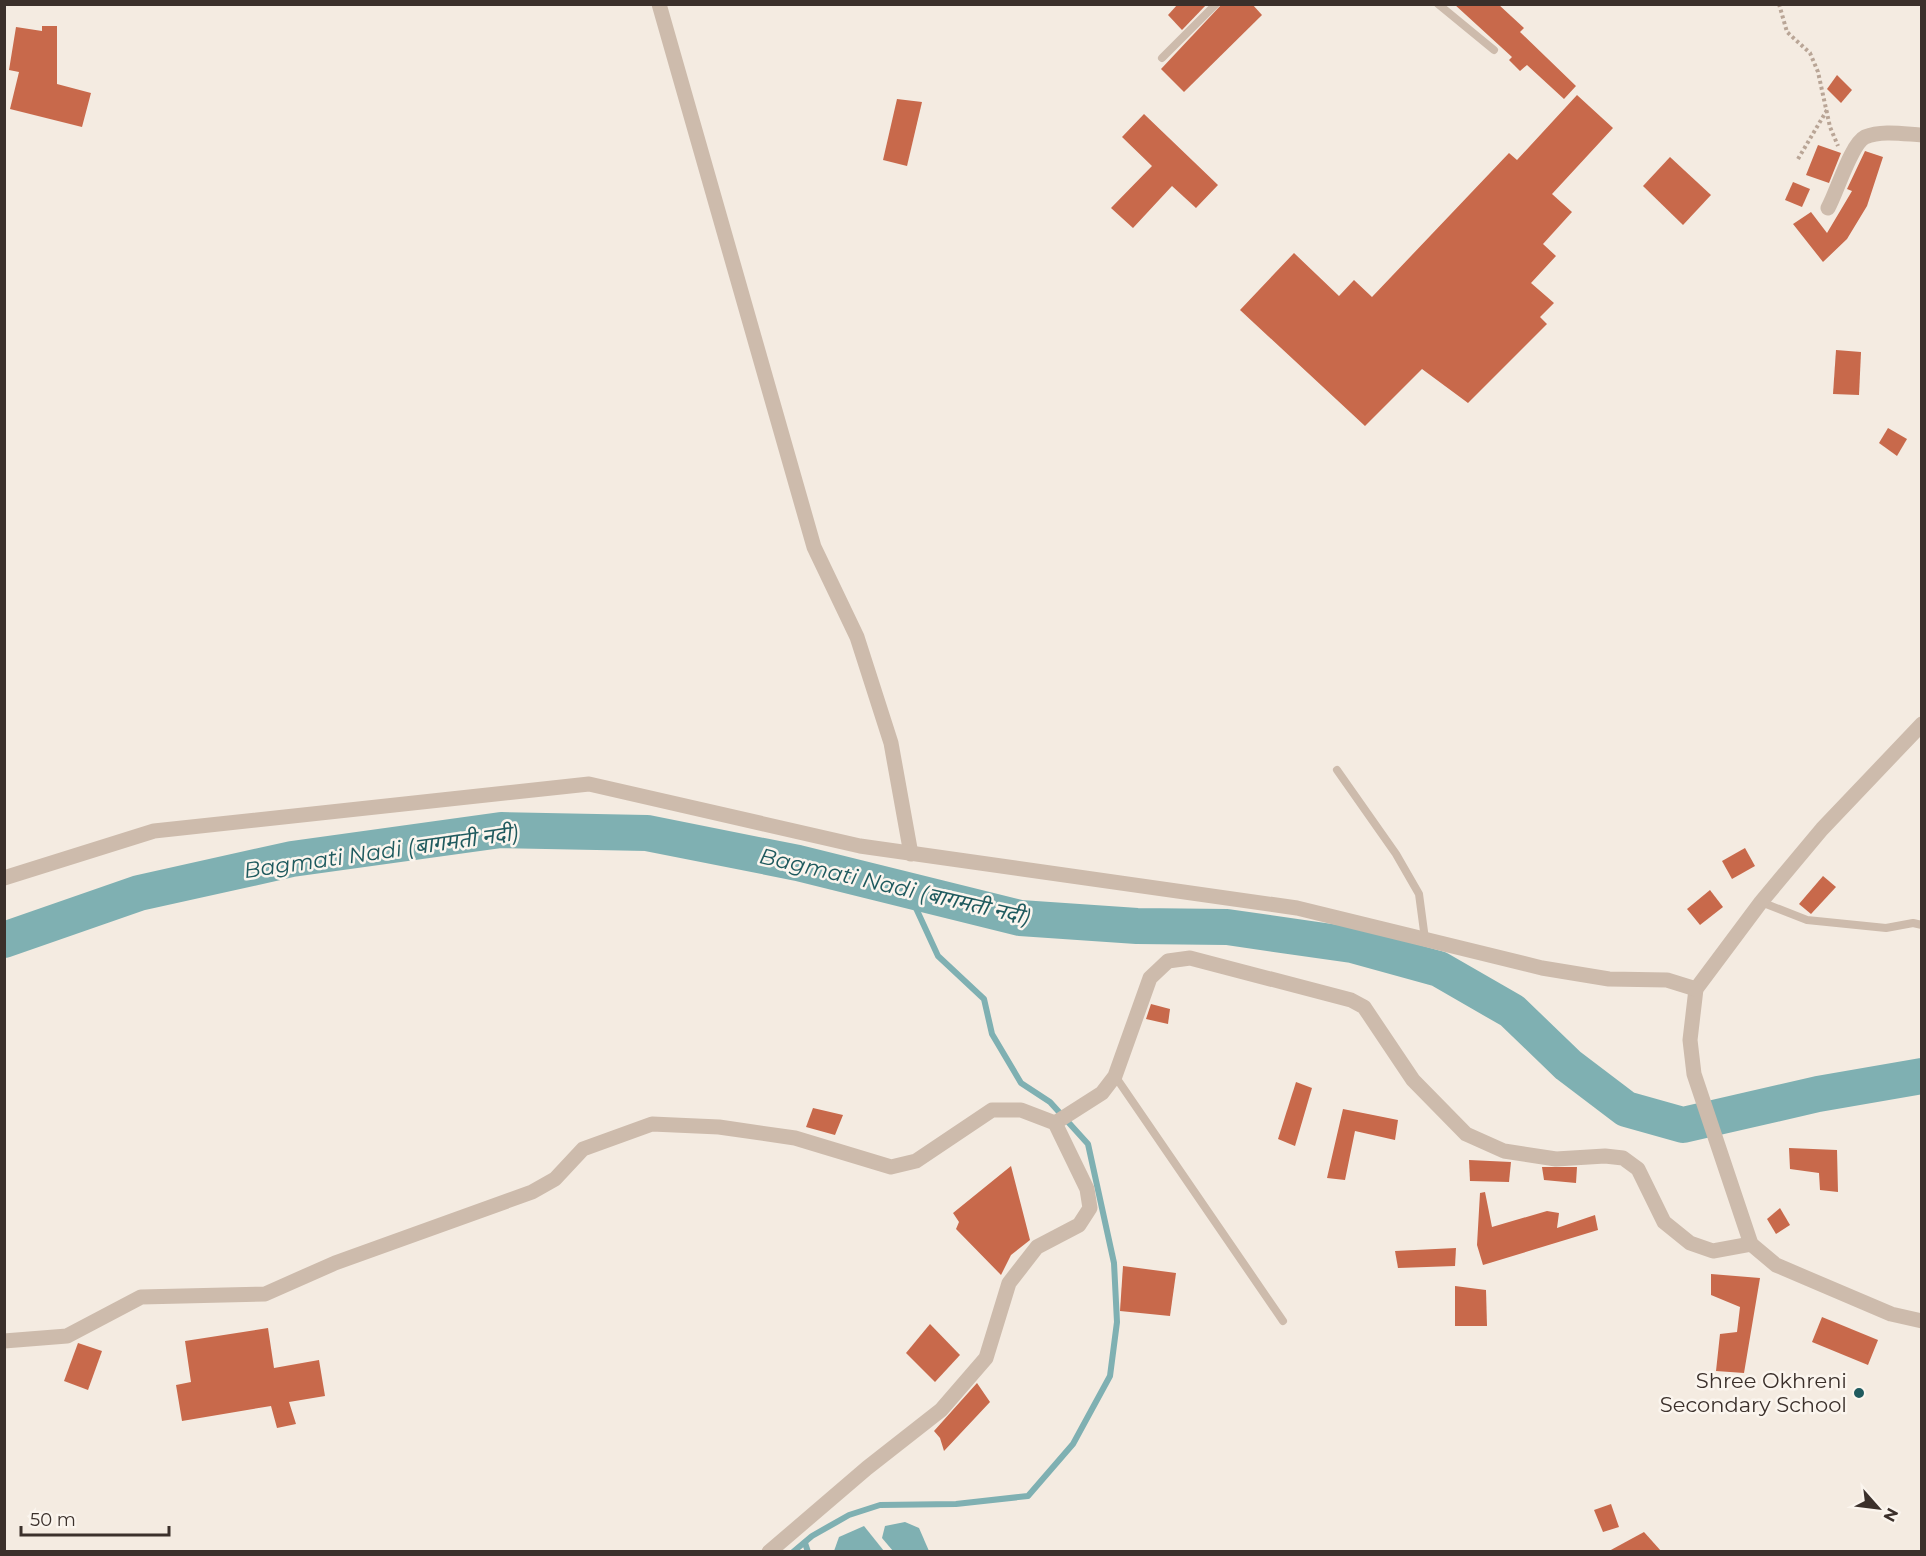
<svg xmlns="http://www.w3.org/2000/svg" width="1926" height="1556" font-family="Montserrat,'Noto Sans Devanagari',sans-serif">
	<rect width="100%" height="100%" fill="#f4ebe1"/>
	<g fill="#7fb0b2">
		<path d="M905 1522 919 1528 929 1551H893L882 1538 885 1526Z"/>
		<path d="M864 1526 884 1551H834L839 1537Z"/>
	</g>
	<g fill="none" stroke-linecap="round" stroke-linejoin="round">
		<g stroke="#7fb0b2" stroke-width="6">
			<path d="M805 1543 808 1552"/>
			<path d="M793 1552 812 1536 849 1515 880 1505 956 1504 1028 1496 1073 1444 1110 1376 1117 1322 1114 1263 1088 1144 1050 1102 1021 1083 992 1034 984 999 938 956 909 893"/>
		</g>
		<path stroke="#7fb0b2" stroke-width="36" d="M4 940 139 893 292 859 501 830 647 833 798 863 1020 918 1137 926 1227 927 1352 945 1439 969 1512 1011 1568 1065 1626 1109 1683 1125 1818 1094 1922 1076"/>
	</g>
	<g fill="#c8694b">
		<path d="M1178 4H1207L1182 30 1168 15Z"/>
		<path d="M1222 4H1252L1262 15 1184 92 1161 69Z"/>
		<path d="M1454 4H1498L1524 28 1520 32 1576 86 1564 99 1527 65 1520 71 1509 60 1512 57Z"/>
		<path d="M42 26H57V84L91 93 82 127 10 109 19 72 9 70 16 27 42 31Z"/>
		<path d="M1837 75 1852 90 1841 103 1827 89Z"/>
		<path d="M1577 95 1613 128 1552 194 1572 212 1543 244 1556 256 1531 283 1554 303 1540 317 1547 324 1468 403 1422 369 1365 426 1240 310 1294 253 1339 296 1354 280 1372 297 1509 153 1517 160Z"/>
		<path d="M897 99 922 102 907 166 883 160Z"/>
		<path d="M1144 114 1218 185 1196 208 1172 186 1133 228 1111 208 1152 166 1122 137Z"/>
		<path d="M1818 145 1841 153 1829 183 1806 175Z"/>
		<path d="M1865 151 1883 157 1867 206 1847 239 1823 262 1793 224 1811 212 1827 233 1852 191 1847 189Z"/>
		<path d="M1670 157 1711 195 1683 225 1643 186Z"/>
		<path d="M1793 182 1810 189 1802 207 1785 200Z"/>
		<path d="M1836 350 1861 352 1859 395 1833 394Z"/>
		<path d="M1888 428 1907 439 1897 456 1879 443Z"/>
		<path d="M1745 848 1755 866 1732 879 1722 861Z"/>
		<path d="M1823 876 1836 887 1811 914 1799 904Z"/>
		<path d="M1710 890 1723 907 1700 925 1687 909Z"/>
		<path d="M1151 1004 1170 1009 1168 1024 1146 1019Z"/>
		<path d="M1296 1082 1312 1088 1295 1146 1278 1139Z"/>
		<path d="M813 1108 843 1115 835 1135 806 1127Z"/>
		<path d="M1343 1109 1398 1120 1395 1140 1355 1131 1345 1180 1327 1178Z"/>
		<path d="M1789 1148 1837 1150 1838 1192 1820 1190 1819 1173 1790 1169Z"/>
		<path d="M1469 1160 1511 1162 1509 1182 1470 1181Z"/>
		<path d="M1011 1166 1030 1240 1011 1255 1001 1275 956 1229 959 1222 953 1213Z"/>
		<path d="M1542 1167H1577L1576 1183 1544 1180Z"/>
		<path d="M1485 1192 1492 1227 1547 1211 1559 1213 1557 1228 1595 1215 1598 1230 1483 1265 1477 1245 1480 1193Z"/>
		<path d="M1780 1208 1790 1225 1776 1234 1767 1219Z"/>
		<path d="M1456 1248 1455 1266 1398 1268 1395 1251Z"/>
		<path d="M1123 1266 1176 1273 1170 1316 1120 1311Z"/>
		<path d="M1711 1274 1760 1278 1744 1373 1716 1371 1720 1334 1737 1332 1740 1307 1711 1295Z"/>
		<path d="M1455 1286 1486 1290 1487 1326H1455Z"/>
		<path d="M1822 1317 1878 1340 1868 1365 1812 1342Z"/>
		<path d="M930 1324 960 1355 935 1382 906 1353Z"/>
		<path d="M268 1328 274 1368 319 1360 325 1396 289 1402 296 1424 277 1428 271 1406 182 1421 176 1385 191 1382 185 1341Z"/>
		<path d="M78 1343 102 1351 88 1390 64 1381Z"/>
		<path d="M977 1383 990 1402 944 1451 940 1438 934 1431Z"/>
		<path d="M1611 1504 1619 1527 1603 1532 1594 1510Z"/>
		<path d="M1644 1532 1661 1551H1609Z"/>
	</g>
	<g fill="none" stroke-linecap="round" stroke-linejoin="round">
		<g stroke="#b9a596" stroke-width="4" stroke-dasharray="3 3" stroke-linecap="butt">
			<path d="M1779 4 1787 32 1810 53 1818 72 1830 127 1838 146"/>
			<path d="M1798 159 1827 110"/>
		</g>
		<g stroke="#cdbbac" stroke-width="8">
			<path d="M1438 4 1494 50"/>
			<path d="M1162 58 1216 4"/>
			<path d="M1337 770 1396 854 1419 894 1425 939"/>
			<path d="M1761 902 1807 920 1886 928 1913 923 1922 925"/>
			<path d="M1115 1076 1283 1321"/>
		</g>
		<g stroke="#cdbbac" stroke-width="15">
			<path d="M659 4 814 547 857 637 891 743 911 854"/>
			<path d="M1828 208C1837 192 1851 144 1865 137 1882 130 1904 134 1922 135"/>
			<path d="M1922 724 1822 829 1761 902 1696 989 1690 1040 1694 1074 1751 1244 1776 1265 1891 1314 1922 1321"/>
			<path d="M4 878 154 831 589 784 860 846 1297 908 1542 968 1609 979 1667 980 1696 989"/>
			<path d="M1055 1123 1102 1093 1115 1076 1150 978 1168 961 1190 958 1351 1000 1364 1007 1413 1080 1466 1134 1504 1151 1556 1159 1605 1156 1623 1158 1638 1169 1664 1222 1690 1243 1713 1251 1751 1244"/>
			<path d="M4 1341 67 1336 141 1297 265 1294 335 1263 532 1192 555 1179 583 1149 652 1124 719 1127 795 1138 891 1167 916 1161 992 1110H1021L1055 1123 1087 1189 1090 1208 1079 1225 1037 1247 1009 1283 986 1358 941 1410 867 1468 769 1552"/>
		</g>
	</g>
	<circle fill="#1f5a5e" stroke="#fbf5ee" stroke-width="2" cx="1859" cy="1393" r="6"/>
	<g text-anchor="middle" stroke-width="5" stroke-linejoin="round" paint-order="stroke">
		<g font-size="21" fill="#3b302b" stroke="#fbf5ee" text-anchor="end">
			<text x="1847" y="1388">Shree Okhreni<tspan x="1847" dy="24">Secondary School</tspan></text>
		</g>
		<g font-size="22" font-style="italic" fill="#1f5a5e" stroke="#fbf5ee">
			<text transform="translate(381 851) rotate(-8)" y="8">Bagmati Nadi (बागमती नदी)</text>
			<text transform="translate(895 886) rotate(13)" y="8">Bagmati Nadi (बागमती नदी)</text>
		</g>
	</g>
	<rect width="1926" height="1556" fill="none" stroke="#3b302b" stroke-width="12"/>
	<g transform="translate(1878 1508) rotate(118)" stroke="#fbf5ee" stroke-width="4.5" paint-order="stroke">
	<path d="M0-4.5L10 22L0 15L-10 22Z" fill="#3b302b"/>
	<text y="-9" font-size="16" font-weight="bold" text-anchor="middle" fill="#3b302b">N</text>
	</g>
	<path d="M21 1526v9h148v-9" fill="none" stroke="#3b302b" stroke-width="3"/>
	<text x="30" y="1526" font-size="18" fill="#3b302b" stroke="#fbf5ee" stroke-width="4.5" paint-order="stroke">50 m</text>
</svg>
